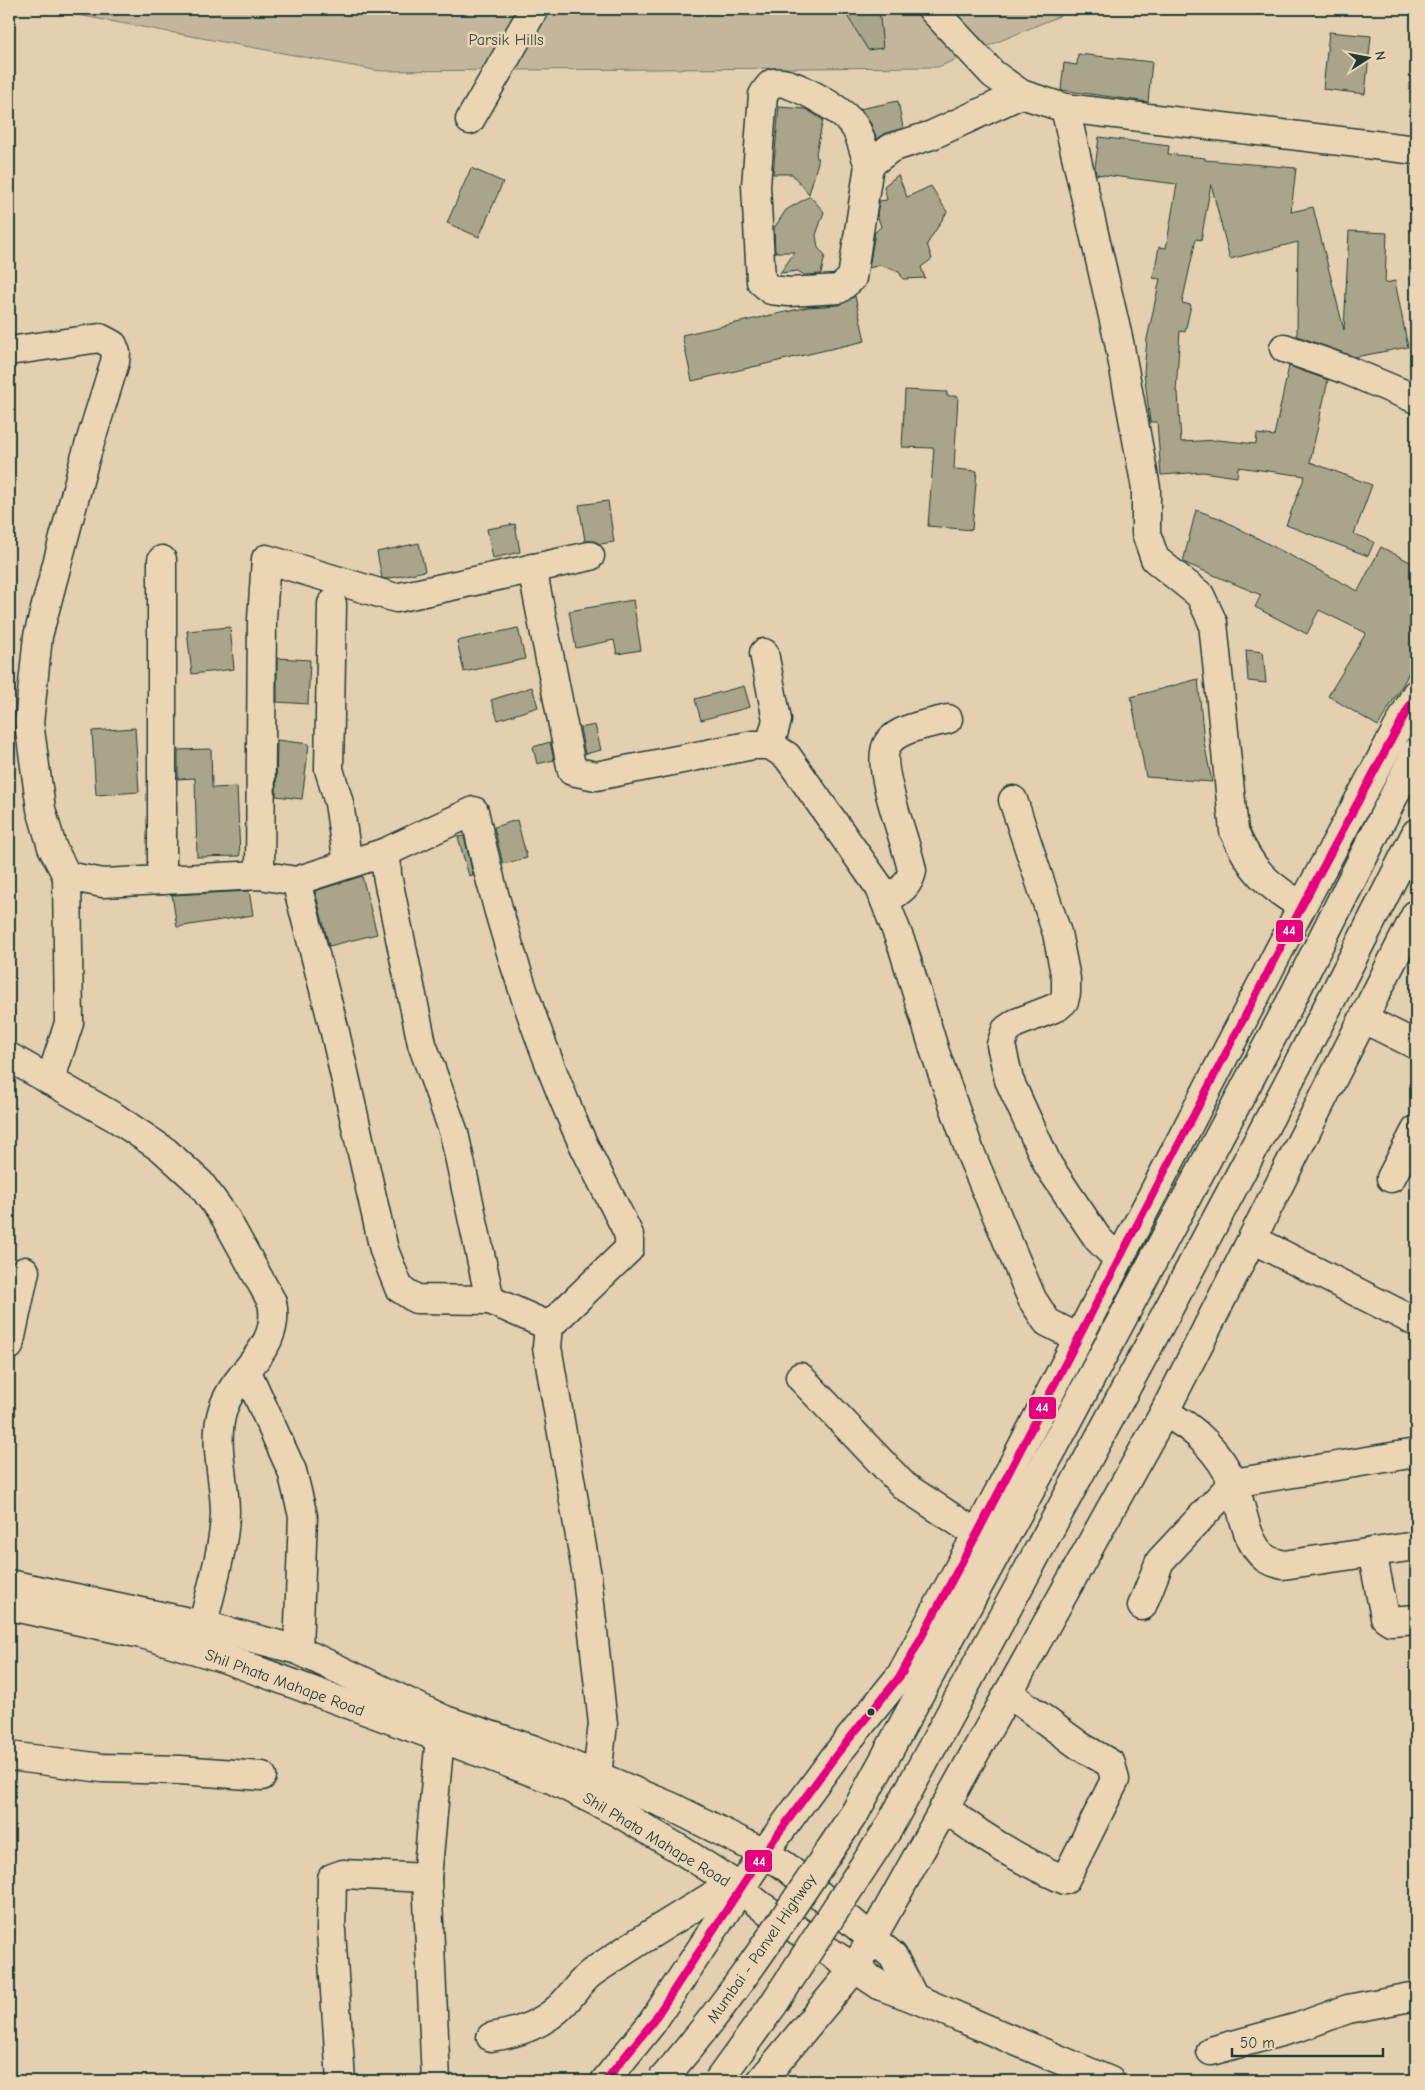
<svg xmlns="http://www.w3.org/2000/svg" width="1425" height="2090" font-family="'Comic Neue',sans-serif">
	<rect width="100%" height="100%" fill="#e4cfb0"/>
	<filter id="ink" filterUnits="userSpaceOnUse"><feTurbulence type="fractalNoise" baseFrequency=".02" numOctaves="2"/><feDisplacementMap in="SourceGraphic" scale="10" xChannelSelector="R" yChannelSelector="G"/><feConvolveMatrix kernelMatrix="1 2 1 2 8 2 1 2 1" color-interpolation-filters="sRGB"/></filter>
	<g filter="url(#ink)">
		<path fill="#c3b69c" stroke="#717a68" d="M45 9H1076L938 67 380 71Z"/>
		<g fill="#aaa48b" stroke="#1f3d34">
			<path d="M843 9H879L883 48 868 50Z"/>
			<path d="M1329 32 1371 36 1365 94 1323 89Z"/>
			<path d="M1078 54 1152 62 1148 102 1061 90 1064 63 1077 65Z"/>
			<path d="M898 101 903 128 886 133 877 139 871 124 860 109Z"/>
			<path d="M779 107 806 109 823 120 816 153 818 162 809 194 792 174H773Z"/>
			<path d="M1099 137 1169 146 1168 154 1205 158V160L1296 168 1291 212 1313 207 1344 330 1349 231 1387 233 1385 283 1395 281 1408 347 1355 357 1297 336 1298 242 1230 259 1211 184 1201 240 1196 239 1182 303 1191 305 1185 332 1180 331 1176 392H1178L1181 442 1218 440 1256 444 1257 434 1274 436 1289 366 1328 380 1310 462 1372 485 1354 534 1374 542 1368 556 1286 525 1305 476 1238 467 1237 477 1203 472 1161 475 1157 422H1150L1144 372 1147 339 1160 279 1153 278 1159 247 1166 248 1177 184 1096 174 1095 168Z"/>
			<path d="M471 168 503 182 479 237 447 223Z"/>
			<path d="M898 175 907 197 931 186 947 212 927 244 932 259 921 267 925 278 903 279 899 272 880 265 869 268 875 232 881 227 877 214 879 201 887 200 884 186Z"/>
			<path d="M810 196 824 212 816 235 818 248 825 255 821 274 804 275 798 271 780 273 795 252H775L774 228 786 210Z"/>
			<path d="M855 296 865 341 692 381 682 335 808 307 840 305Z"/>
			<path d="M905 390 947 392V396H958L954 469 977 471 972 530 928 526 934 448 902 447Z"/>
			<path d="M608 501 614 542 600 544 594 541H585L579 505Z"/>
			<path d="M1196 510 1219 518 1358 591 1381 547 1416 565V652L1406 679 1378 726 1328 696 1366 633 1319 610 1307 634 1255 607 1261 595 1185 563 1183 562Z"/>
			<path d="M515 524 520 552 493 558 487 529Z"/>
			<path d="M419 543 425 571 386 579 382 578 377 552Z"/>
			<path d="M633 600 641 650 617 654 614 640 576 648 569 611Z"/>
			<path d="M230 627 234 669 192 674 187 631Z"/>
			<path d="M518 628 525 659 464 672 457 641Z"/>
			<path d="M1246 650 1263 652 1266 683 1248 681Z"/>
			<path d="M277 658 310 660 308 704 277 702Z"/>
			<path d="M1198 679 1204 742 1212 782 1146 777 1131 697Z"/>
			<path d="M744 686 750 707 701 720 695 699Z"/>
			<path d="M532 687 538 707 498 720 491 700Z"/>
			<path d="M595 725 601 750 585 754 580 728Z"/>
			<path d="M135 728 139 792 96 795 92 731Z"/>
			<path d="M277 740 309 744 302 799 276 796Z"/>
			<path d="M550 742 554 760 537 764 533 747Z"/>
			<path d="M211 749 212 788 237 787 240 856 197 857 195 778 178 779V750Z"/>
			<path d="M517 820 527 858 503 864 494 827Z"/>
			<path d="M464 836 473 875 469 876 458 837Z"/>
			<path d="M362 876 377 934 329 946 315 891Z"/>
			<path d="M249 891 253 915 177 927 172 895Z"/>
		</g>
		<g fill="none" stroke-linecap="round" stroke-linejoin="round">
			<defs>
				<g id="minor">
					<path d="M932 9 993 74 1021 94 1065 108 1416 150"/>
					<path d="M1065 108 1119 342 1146 488V533L1155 559 1200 595 1213 623 1234 831C1251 870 1266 884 1302 906"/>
					<path d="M470 120 534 9"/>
					<path d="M869 165C863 152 861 132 851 122 841 110 788 77 773 83 768 86 766 91 763 95L756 186 761 281 771 290 789 292 839 289 852 278 869 165 891 148 932 135 1021 94"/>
					<path d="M1284 348 1344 369 1416 399"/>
					<path d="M9 351 100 338 113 345 116 353 115 362 84 462 38 636 29 723 41 809 52 847 67 876 103 883 260 875 296 881 334 1028 384 1250 399 1288 416 1299 490 1300 549 1326 629 1249V1235C612 1199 591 1163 575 1126 531 1024 497 918 474 811L386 852 296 881"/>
					<path d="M162 560V880"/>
					<path d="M532 568 572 771 596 776 753 745H770L787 756 880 888 903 948 935 1052 970 1152 1032 1299 1047 1322 1078 1338"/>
					<path d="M332 604 329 769 339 803 348 864"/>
					<path d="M764 653 777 720 770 745"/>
					<path d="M1013 800 1057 933 1066 979V993L1064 1001 1057 1007 1016 1023 1006 1030 1001 1045 1009 1080 1048 1165 1098 1239 1118 1259"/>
					<path d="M386 852 387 875 422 1044 454 1133 490 1300"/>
					<path d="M260 875 262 619 266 559 396 598 590 556"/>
					<path d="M885 901C898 892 909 887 912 871 908 844 873 764 888 743 900 727 930 724 948 719"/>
					<path d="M1364 1019 1416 1045"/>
					<path d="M9 1057 116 1118 165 1151 200 1183 225 1217 272 1302C282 1350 235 1370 223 1409 212 1442 225 1479 225 1512 225 1546 210 1591 203 1625"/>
					<path d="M50 1081 69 1023 67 876"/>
					<path d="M1391 1178 1416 1130"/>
					<path d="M1252 1239 1416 1322"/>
					<path d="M549 1326 547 1347 587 1576 603 1724 597 1775"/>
					<path d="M9 1346 25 1271"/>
					<path d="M247 1372 292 1471 303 1516 298 1650"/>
					<path d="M800 1377 904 1486 977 1534"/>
					<path d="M1164 1413C1194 1426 1221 1454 1234 1485 1243 1508 1245 1542 1265 1558 1270 1562 1278 1563 1283 1565L1416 1546"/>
					<path d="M1372 1552 1385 1617 1391 1621 1416 1619"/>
					<path d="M1142 1606 1160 1561 1233 1483 1416 1453"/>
					<path d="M9 1756 102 1768 180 1770 262 1776"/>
					<path d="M944 1807C982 1838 1021 1861 1065 1880L1115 1780 1111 1764 1080 1746 1008 1693"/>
					<path d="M914 1998 1110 2081"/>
					<path d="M491 2037C519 2033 546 2023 565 2002 574 1992 583 1978 594 1971 639 1940 687 1912 733 1883"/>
					<path d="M1211 2051 1299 2027 1348 2009 1416 1996"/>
					<path d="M341 2081 331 1931 332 1878 343 1874 427 1878"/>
					<path d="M436 2081 427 1878 440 1737 445 1720"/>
					<path d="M605 2081 652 2023 764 1853 837 1754 901 1675 977 1534 1302 906 1416 694"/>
					<path d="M761 2081 855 1968 872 1938 1164 1413 1416 914"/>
				</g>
				<g id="major">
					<path d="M9 1584 203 1625 298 1650 445 1720 535 1750 672 1807 764 1853 785 1866 893 1956 914 1998"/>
					<path d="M9 1606 142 1634 226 1659 549 1778 619 1813 681 1850 733 1883 761 1906 881 1986 914 1998"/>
				</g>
				<g id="highway">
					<path d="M856 1811 1068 1421 1290 1003 1416 752"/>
					<path d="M888 1829C1066 1498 1248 1169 1416 833"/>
				</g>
			</defs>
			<use href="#minor" stroke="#1f3d34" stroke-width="31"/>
			<use href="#major" stroke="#1f3d34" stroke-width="31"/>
			<use href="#highway" stroke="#1f3d34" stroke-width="31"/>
			<use href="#minor" stroke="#ecd5b5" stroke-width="28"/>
			<use href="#major" stroke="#ecd5b5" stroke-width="28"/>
			<use href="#highway" stroke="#ecd5b5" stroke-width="28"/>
			<defs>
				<g id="highway-bridge">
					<path d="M661 2081C734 1998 794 1903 856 1811"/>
					<path d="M718 2081 773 2005 888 1829"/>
				</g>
			</defs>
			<use href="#highway-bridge" stroke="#1f3d34" stroke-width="31" stroke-linecap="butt"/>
			<use href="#highway-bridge" stroke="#ecd5b5" stroke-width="28"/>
			<defs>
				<path id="bus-1" d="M605 2081 652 2023 764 1853 837 1754 901 1675 977 1534 1302 906 1416 694"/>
			</defs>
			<use href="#bus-1" stroke="#ecd5b5" stroke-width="11"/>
			<use href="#bus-1" stroke="#e5007d" stroke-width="8"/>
		</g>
	</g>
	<circle fill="#1f3d34" stroke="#ecd5b5" stroke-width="2" cx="871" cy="1712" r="4.5"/>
	<g text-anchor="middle" stroke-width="5" stroke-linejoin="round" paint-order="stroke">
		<g font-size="16" fill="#2f493e" stroke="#ecd5b5">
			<text x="506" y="45">Parsik Hills</text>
		</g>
		<g font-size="16" fill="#1f3d34" stroke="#ecd5b5">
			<text transform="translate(285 1682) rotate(20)" y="6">Shil Phata Mahape Road</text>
			<text transform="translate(657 1839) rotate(31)" y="6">Shil Phata Mahape Road</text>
			<text transform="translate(761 1948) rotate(-55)" y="6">Mumbai - Panvel Highway</text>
		</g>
	</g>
	<g stroke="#ecd5b5" stroke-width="2">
		<rect x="1275" y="919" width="29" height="24" rx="5" fill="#e5007d"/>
		<rect x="1028" y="1396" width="29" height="24" rx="5" fill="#e5007d"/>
		<rect x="744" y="1849" width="29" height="24" rx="5" fill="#e5007d"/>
	</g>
	<g font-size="14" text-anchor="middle" font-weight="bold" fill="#fff">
		<text x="1289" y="935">44</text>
		<text x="1042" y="1412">44</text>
		<text x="759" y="1866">44</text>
	</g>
	<rect width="1425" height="2090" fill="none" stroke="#ecd5b5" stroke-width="30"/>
	<rect x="15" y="15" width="1395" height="2060" fill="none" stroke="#1f3d34" stroke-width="2" filter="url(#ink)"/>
	<g transform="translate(1368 58) rotate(79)" stroke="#ecd5b5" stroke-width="4" paint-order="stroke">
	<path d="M0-4L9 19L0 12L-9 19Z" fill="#1f3d34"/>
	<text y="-8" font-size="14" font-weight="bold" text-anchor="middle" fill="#1f3d34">N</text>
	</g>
	<path d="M1232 2048v8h151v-8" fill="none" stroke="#1f3d34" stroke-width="2.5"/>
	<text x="1240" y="2048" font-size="15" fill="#1f3d34" stroke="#ecd5b5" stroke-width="4" paint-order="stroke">50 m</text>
</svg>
